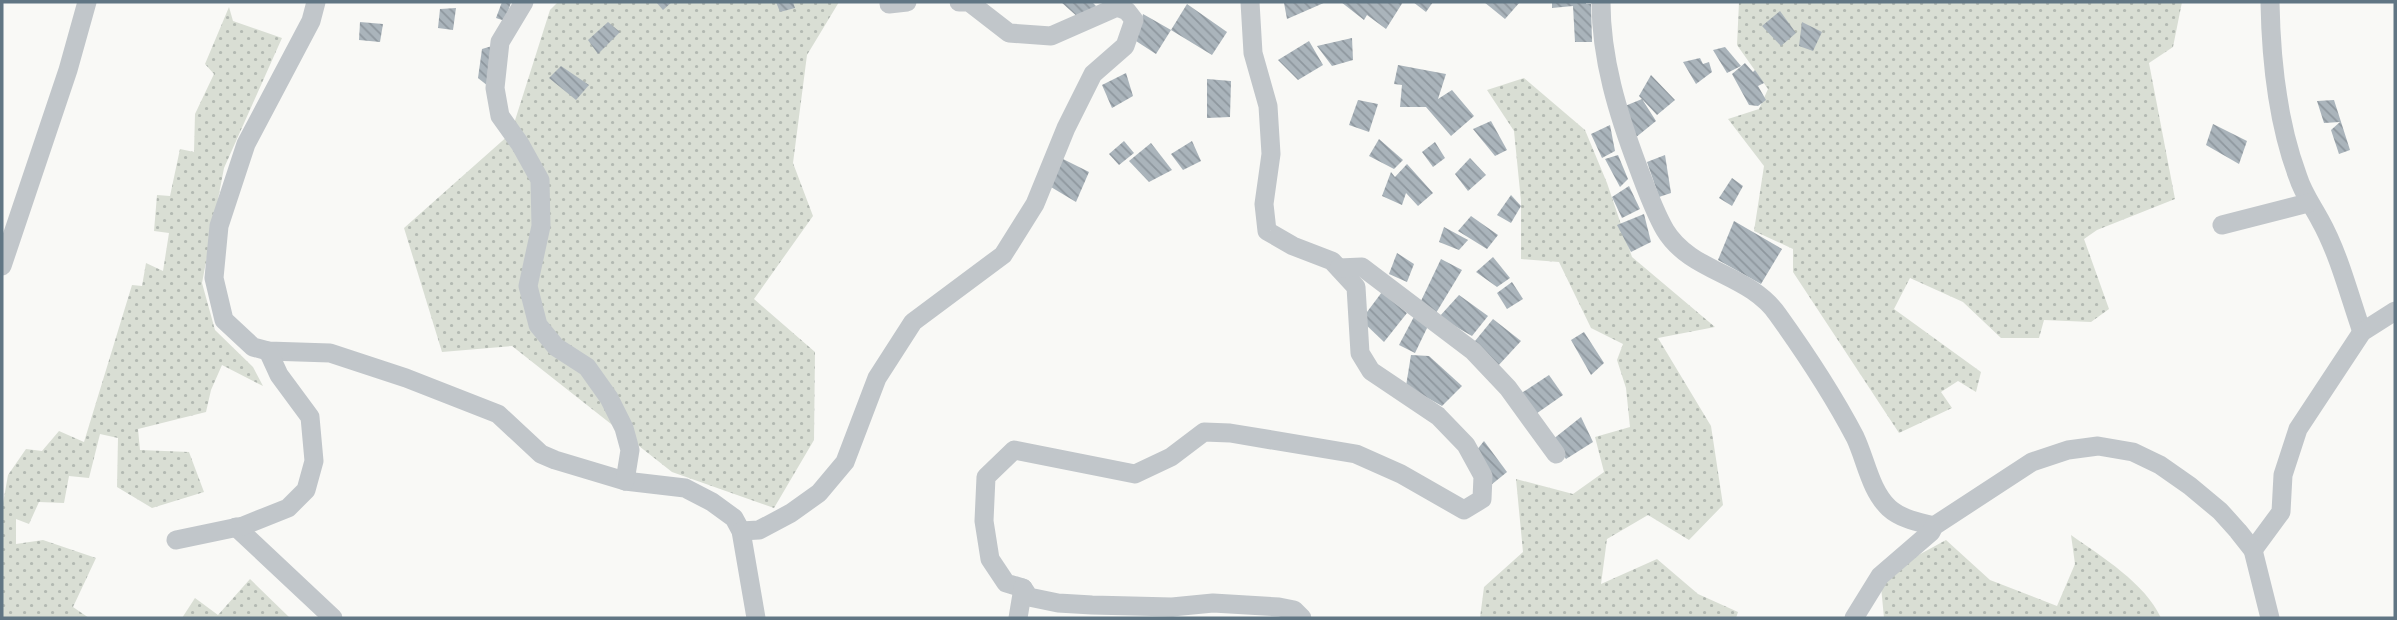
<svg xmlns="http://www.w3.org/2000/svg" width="2397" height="620" font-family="Raleway,sans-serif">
	<defs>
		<pattern id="green-dots" width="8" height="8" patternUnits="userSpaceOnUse" patternTransform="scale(1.75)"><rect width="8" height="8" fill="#d9ded4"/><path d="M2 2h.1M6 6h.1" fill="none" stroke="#b3b9b2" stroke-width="1.8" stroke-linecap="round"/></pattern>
		<pattern id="building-back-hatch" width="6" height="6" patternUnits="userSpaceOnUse" patternTransform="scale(1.75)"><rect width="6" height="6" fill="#aab4bb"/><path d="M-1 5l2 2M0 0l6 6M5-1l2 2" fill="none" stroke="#8e979e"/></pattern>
	</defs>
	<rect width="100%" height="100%" fill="#f9f9f6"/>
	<g fill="url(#green-dots)">
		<path d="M558 2H839L807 55 793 163 813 216 754 299 815 352 814 440 774 508 672 472 512 346 442 352 404 228 511 133 550 10Z"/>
		<path d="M1739 2H2182L2173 47 2149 63 2175 199 2097 230 2084 239 2109 309 2091 322 2044 320 2039 338H2001L1963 302 1910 278 1894 309 1981 372 1976 392 1958 381 1941 392 1952 408 1899 433 1793 272V249L1754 231 1764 166 1728 119 1759 109 1768 89 1737 45Z"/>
		<path d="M229 7 233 21 282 38 224 168 202 283 215 330 253 367 263 386 222 365 211 390 206 412 138 429 140 450 189 452 204 492 152 508 117 487 118 438 100 434 89 478 69 476 64 503 39 502 29 524 16 519V544L43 540 96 558 73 607 89 618H2V509L8 475 26 449 42 451 59 431 84 442 132 285 142 286 146 263 163 271 169 233 154 231 157 195 170 196 180 149 194 152 195 114 214 74 205 64Z"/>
		<path d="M1524 78 1585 130 1607 183 1632 257 1715 327 1658 338 1711 426 1723 505 1689 540 1648 515 1607 539 1601 584 1657 559 1698 594 1738 612 1736 618H1480L1484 587 1523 552 1516 479 1573 494 1604 472 1595 437 1630 427 1626 388 1617 360 1623 344 1591 328 1559 262 1521 259V201L1514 131 1487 90Z"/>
		<path d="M2071 535C2102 557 2145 583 2161 618H1884L1880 576 1946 540 1990 580 2057 606 2075 564Z"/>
		<path d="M250 579 290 618H182L195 598 218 615Z"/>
	</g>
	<g fill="url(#building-back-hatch)">
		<path d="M502 2H511L505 21 496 18Z"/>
		<path d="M656 2H672L663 10Z"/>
		<path d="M776 2H793L795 8 780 12Z"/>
		<path d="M1061 2H1092L1096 6 1080 19Z"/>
		<path d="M1287 2H1326L1287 19 1284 3Z"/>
		<path d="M1341 2H1403L1386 29 1367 15 1364 20Z"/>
		<path d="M1413 2H1433L1426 12Z"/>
		<path d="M1484 2H1520L1505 19Z"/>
		<path d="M1552 2H1586V4H1591L1592 42H1575L1573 6 1552 8Z"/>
		<path d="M1187 4 1227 32 1212 55 1171 30Z"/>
		<path d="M456 8 453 30 438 28 440 9Z"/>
		<path d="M1780 11 1796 33 1781 46 1762 26Z"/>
		<path d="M1143 14 1171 30 1156 54 1136 41Z"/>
		<path d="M360 22 383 24 380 42 359 40Z"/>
		<path d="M608 22 620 32 598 54 588 40Z"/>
		<path d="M1802 22 1822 32 1813 51 1799 46Z"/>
		<path d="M1352 38 1353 60 1332 66 1317 46Z"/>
		<path d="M1309 41 1323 65 1298 80 1278 60Z"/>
		<path d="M492 46 488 86 478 78 482 49Z"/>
		<path d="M1725 47 1741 66 1727 73 1713 50Z"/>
		<path d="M1700 58 1703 64 1709 62 1712 72 1696 84 1683 62Z"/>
		<path d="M1745 63 1753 72 1755 70 1764 83 1758 86 1766 100 1758 106 1749 105 1732 74Z"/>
		<path d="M1398 65 1446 74 1438 99 1452 90 1474 116 1451 136 1426 107H1400L1402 85 1394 84Z"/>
		<path d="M561 66 589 85 576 100 549 78Z"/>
		<path d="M1126 73 1133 96 1112 108 1102 85Z"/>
		<path d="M1651 75 1675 100 1657 115 1642 99 1656 121 1635 138 1625 106 1642 99 1639 96Z"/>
		<path d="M1207 79 1231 81 1230 117 1207 118Z"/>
		<path d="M1358 100 1378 104 1369 132 1349 125Z"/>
		<path d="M2334 100 2350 150 2339 154 2331 130 2340 122 2324 123 2317 101Z"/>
		<path d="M1491 121 1507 150 1495 156 1473 129Z"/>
		<path d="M2213 124 2247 141 2239 164 2206 145Z"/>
		<path d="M1610 125 1615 151 1602 158 1591 134Z"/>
		<path d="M1379 139 1403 160 1394 169 1369 156Z"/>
		<path d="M1124 141 1134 153 1119 165 1109 154Z"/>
		<path d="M1192 141 1201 161 1183 170 1171 154Z"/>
		<path d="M1435 142 1445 158 1433 167 1422 152Z"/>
		<path d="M1151 143 1172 170 1149 182 1129 161Z"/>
		<path d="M1618 155 1628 179 1620 187 1605 159Z"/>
		<path d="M1665 155 1671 193 1659 197 1647 162Z"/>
		<path d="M1061 158 1089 172 1076 202 1051 187Z"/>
		<path d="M1470 158 1486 175 1468 191 1455 174Z"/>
		<path d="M1407 164 1433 193 1418 206 1406 193 1402 205 1382 196 1391 172 1395 177Z"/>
		<path d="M1732 178 1743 186 1732 206 1719 198Z"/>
		<path d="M1629 186 1640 209 1622 218 1612 197Z"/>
		<path d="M1511 195 1521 206 1511 223 1497 215Z"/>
		<path d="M1644 214 1651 242 1631 252 1617 225Z"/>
		<path d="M1471 216 1498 235 1487 249 1458 231Z"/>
		<path d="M1734 221 1782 249 1761 284 1718 260Z"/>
		<path d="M1444 227 1468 240 1459 250 1439 242Z"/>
		<path d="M1397 253 1414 264 1407 282 1389 274Z"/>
		<path d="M1493 257 1510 278 1497 287 1476 272Z"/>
		<path d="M1441 259 1462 270 1436 313 1420 303Z"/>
		<path d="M1512 282 1523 299 1507 309 1497 293Z"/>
		<path d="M1382 292 1407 313 1384 342 1361 320Z"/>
		<path d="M1459 295 1488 316 1472 336 1439 317Z"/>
		<path d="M1417 311 1428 326 1415 353 1399 345Z"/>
		<path d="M1493 319 1521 341 1497 367 1471 346Z"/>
		<path d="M1584 332 1604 363 1591 375 1571 340Z"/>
		<path d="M1411 355 1429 356 1462 386 1442 406 1406 386Z"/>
		<path d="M1549 375 1563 395 1533 416 1517 396Z"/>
		<path d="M1581 417 1593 442 1566 459 1552 440Z"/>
		<path d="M1484 441 1507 472 1491 485 1472 456Z"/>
	</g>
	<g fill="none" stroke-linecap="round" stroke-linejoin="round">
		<g stroke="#c1c6ca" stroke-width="19">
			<path d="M316 2 311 21 246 144 219 226 214 278 224 320 253 347 268 351 330 353 406 378 498 414 541 454 555 460 625 481 685 488 712 502 734 518 741 531 756 618"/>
			<path d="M524 2 500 42 495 88 500 116 520 144 540 180 541 226 528 286 538 325 556 347 587 367 609 398 624 428 630 450 625 481"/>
			<path d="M889 2V4L907 2"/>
			<path d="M1250 2 1253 53 1268 106 1271 154 1264 204 1267 231 1293 246 1332 261 1356 287 1360 353 1371 371 1438 416 1466 445 1483 476 1482 499 1464 510 1401 474 1356 454 1230 433 1204 432 1171 457 1135 474 1014 450 986 477 984 521 990 559 1006 583 1023 588 1029 597 1058 603 1092 605 1172 607 1213 603 1279 607 1294 610 1302 618"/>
			<path d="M1601 2C1601 59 1618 114 1638 167 1646 188 1654 211 1665 230 1691 273 1749 273 1778 315 1806 354 1833 395 1855 437 1866 460 1870 490 1889 508 1901 519 1919 522 1934 526"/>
			<path d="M2270 2C2271 61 2277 121 2298 177 2303 193 2312 205 2320 220 2339 254 2349 295 2362 332"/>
			<path d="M2222 225 2308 203"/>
			<path d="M2 266 68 70 87 2"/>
			<path d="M1339 268 1362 267 1473 351 1508 388 1556 454"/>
			<path d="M236 527 333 618"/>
			<path d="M741 531 759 530 791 513 819 493 845 462 877 378 913 322 1003 255 1035 204 1066 128 1093 74 1125 46 1134 20 1127 11 1117 7 1051 36 1009 33 969 2H959"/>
			<path d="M176 540 243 526 288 508 306 490 314 461 310 417 279 375 268 351"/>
			<path d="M2253 550 2281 512 2283 475 2298 429 2362 332 2395 311"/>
			<path d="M1018 618 1023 588"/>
			<path d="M1854 618 1880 576 1931 532 1934 526 2032 462 2068 450 2098 446 2133 452 2160 465 2190 486 2220 511 2238 531 2253 550 2270 618"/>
		</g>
	</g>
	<rect width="2397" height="620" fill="none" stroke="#617684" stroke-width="7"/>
</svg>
